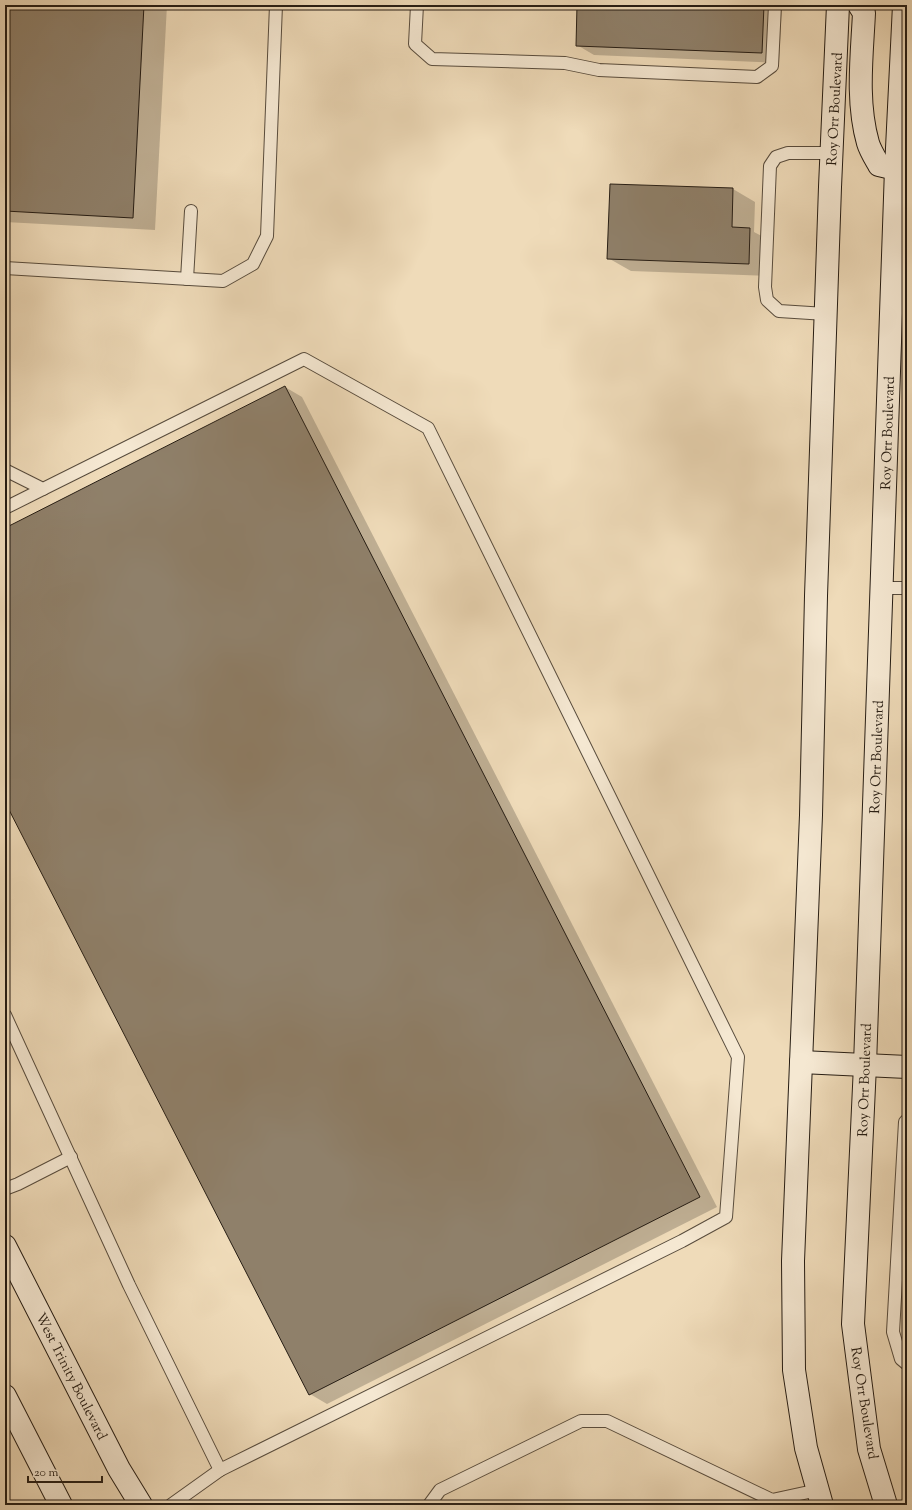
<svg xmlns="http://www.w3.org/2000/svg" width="912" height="1510" font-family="'Sorts Mill Goudy',serif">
	<rect width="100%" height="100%" fill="#efdbb9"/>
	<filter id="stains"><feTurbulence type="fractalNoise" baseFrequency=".005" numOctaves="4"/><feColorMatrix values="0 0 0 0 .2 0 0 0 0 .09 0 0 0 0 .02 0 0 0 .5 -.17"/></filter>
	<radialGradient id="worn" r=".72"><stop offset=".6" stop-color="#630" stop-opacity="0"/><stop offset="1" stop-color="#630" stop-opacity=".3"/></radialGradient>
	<g fill="#0003">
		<path d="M5 5H167L155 230 5 222Z"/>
		<path d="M578 5H782L779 63 594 55 577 45Z"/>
		<path d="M733 189 755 202 754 232 773 242 772 276 631 271 608 258Z"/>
		<path d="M285 387 302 397 717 1207 327 1404 310 1394 5 800V530Z"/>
	</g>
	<g fill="#8f806a" stroke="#261d14">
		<path d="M5 5H144L133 218 5 211Z"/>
		<path d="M577 5H764L762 53 576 46Z"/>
		<path d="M610 184 733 188 732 227 750 228 749 264 607 259Z"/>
		<path d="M285 386 700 1197 309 1395 5 802V528Z"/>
	</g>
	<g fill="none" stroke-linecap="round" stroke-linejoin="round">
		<defs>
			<g id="lane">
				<path d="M417 5 415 44 432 59 565 63 599 70 757 77 772 66 775 5"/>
				<path d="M5 268 223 281 253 264 267 236 276 5"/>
				<path d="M187 279 191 211"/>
				<path d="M826 314 779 311 767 300 765 287 770 166 776 157 788 153H832"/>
				<path d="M5 470 43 489 304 359 428 428 738 1057 726 1217 682 1241 220 1470 171 1505"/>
				<path d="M5 508 43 489"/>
				<path d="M882 588H907"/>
				<path d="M5 1015 129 1285 220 1470"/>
				<path d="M907 1120 905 1122 893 1332 901 1359 907 1364"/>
				<path d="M5 1189 18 1184 71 1157"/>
				<path d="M429 1505 440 1490 581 1421H607L772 1500 818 1490"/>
			</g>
			<g id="secondary">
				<path d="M859 5 864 13C862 55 856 101 868 143 870 150 875 158 879 165L896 169"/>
				<path d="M801 1062 907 1067"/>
				<path d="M5 1246 119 1469 141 1505"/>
				<path d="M5 1396 61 1505"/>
				<path d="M822 1505 806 1448 794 1370 793 1261 811 815 816 596 830 187 838 5"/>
				<path d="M886 1505 869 1449 853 1324 865 1065 896 169 904 5"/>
			</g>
		</defs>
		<use href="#lane" stroke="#584c3d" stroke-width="14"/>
		<use href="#secondary" stroke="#261d14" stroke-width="24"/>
		<use href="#lane" stroke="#f5e8d2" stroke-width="12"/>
		<use href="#secondary" stroke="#f5e8d2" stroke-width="22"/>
	</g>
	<g text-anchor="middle" stroke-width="4" stroke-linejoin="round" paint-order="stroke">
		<g font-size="14" fill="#261d14" stroke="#f5e8d2">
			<text transform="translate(834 109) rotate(-87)" y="5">Roy Orr Boulevard</text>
			<text transform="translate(887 433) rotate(-88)" y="5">Roy Orr Boulevard</text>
			<text transform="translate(876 757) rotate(-88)" y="5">Roy Orr Boulevard</text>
			<text transform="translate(864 1080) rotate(-88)" y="5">Roy Orr Boulevard</text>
			<text transform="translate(72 1376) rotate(63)" y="5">West Trinity Boulevard</text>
			<text transform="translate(865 1403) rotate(81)" y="5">Roy Orr Boulevard</text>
		</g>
	</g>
	<rect width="912" height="1510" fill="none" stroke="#efdbb9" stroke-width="20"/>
	<rect x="6" y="6" width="900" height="1498" fill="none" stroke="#261d14" stroke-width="2"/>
	<rect x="10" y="10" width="892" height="1490" fill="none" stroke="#261d14"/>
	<path d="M28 1476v6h74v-6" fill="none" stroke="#261d14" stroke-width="2"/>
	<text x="34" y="1476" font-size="12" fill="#261d14" stroke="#f5e8d2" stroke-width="3" paint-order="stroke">20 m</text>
	<rect width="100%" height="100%" filter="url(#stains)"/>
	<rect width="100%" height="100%" fill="url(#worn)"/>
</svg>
